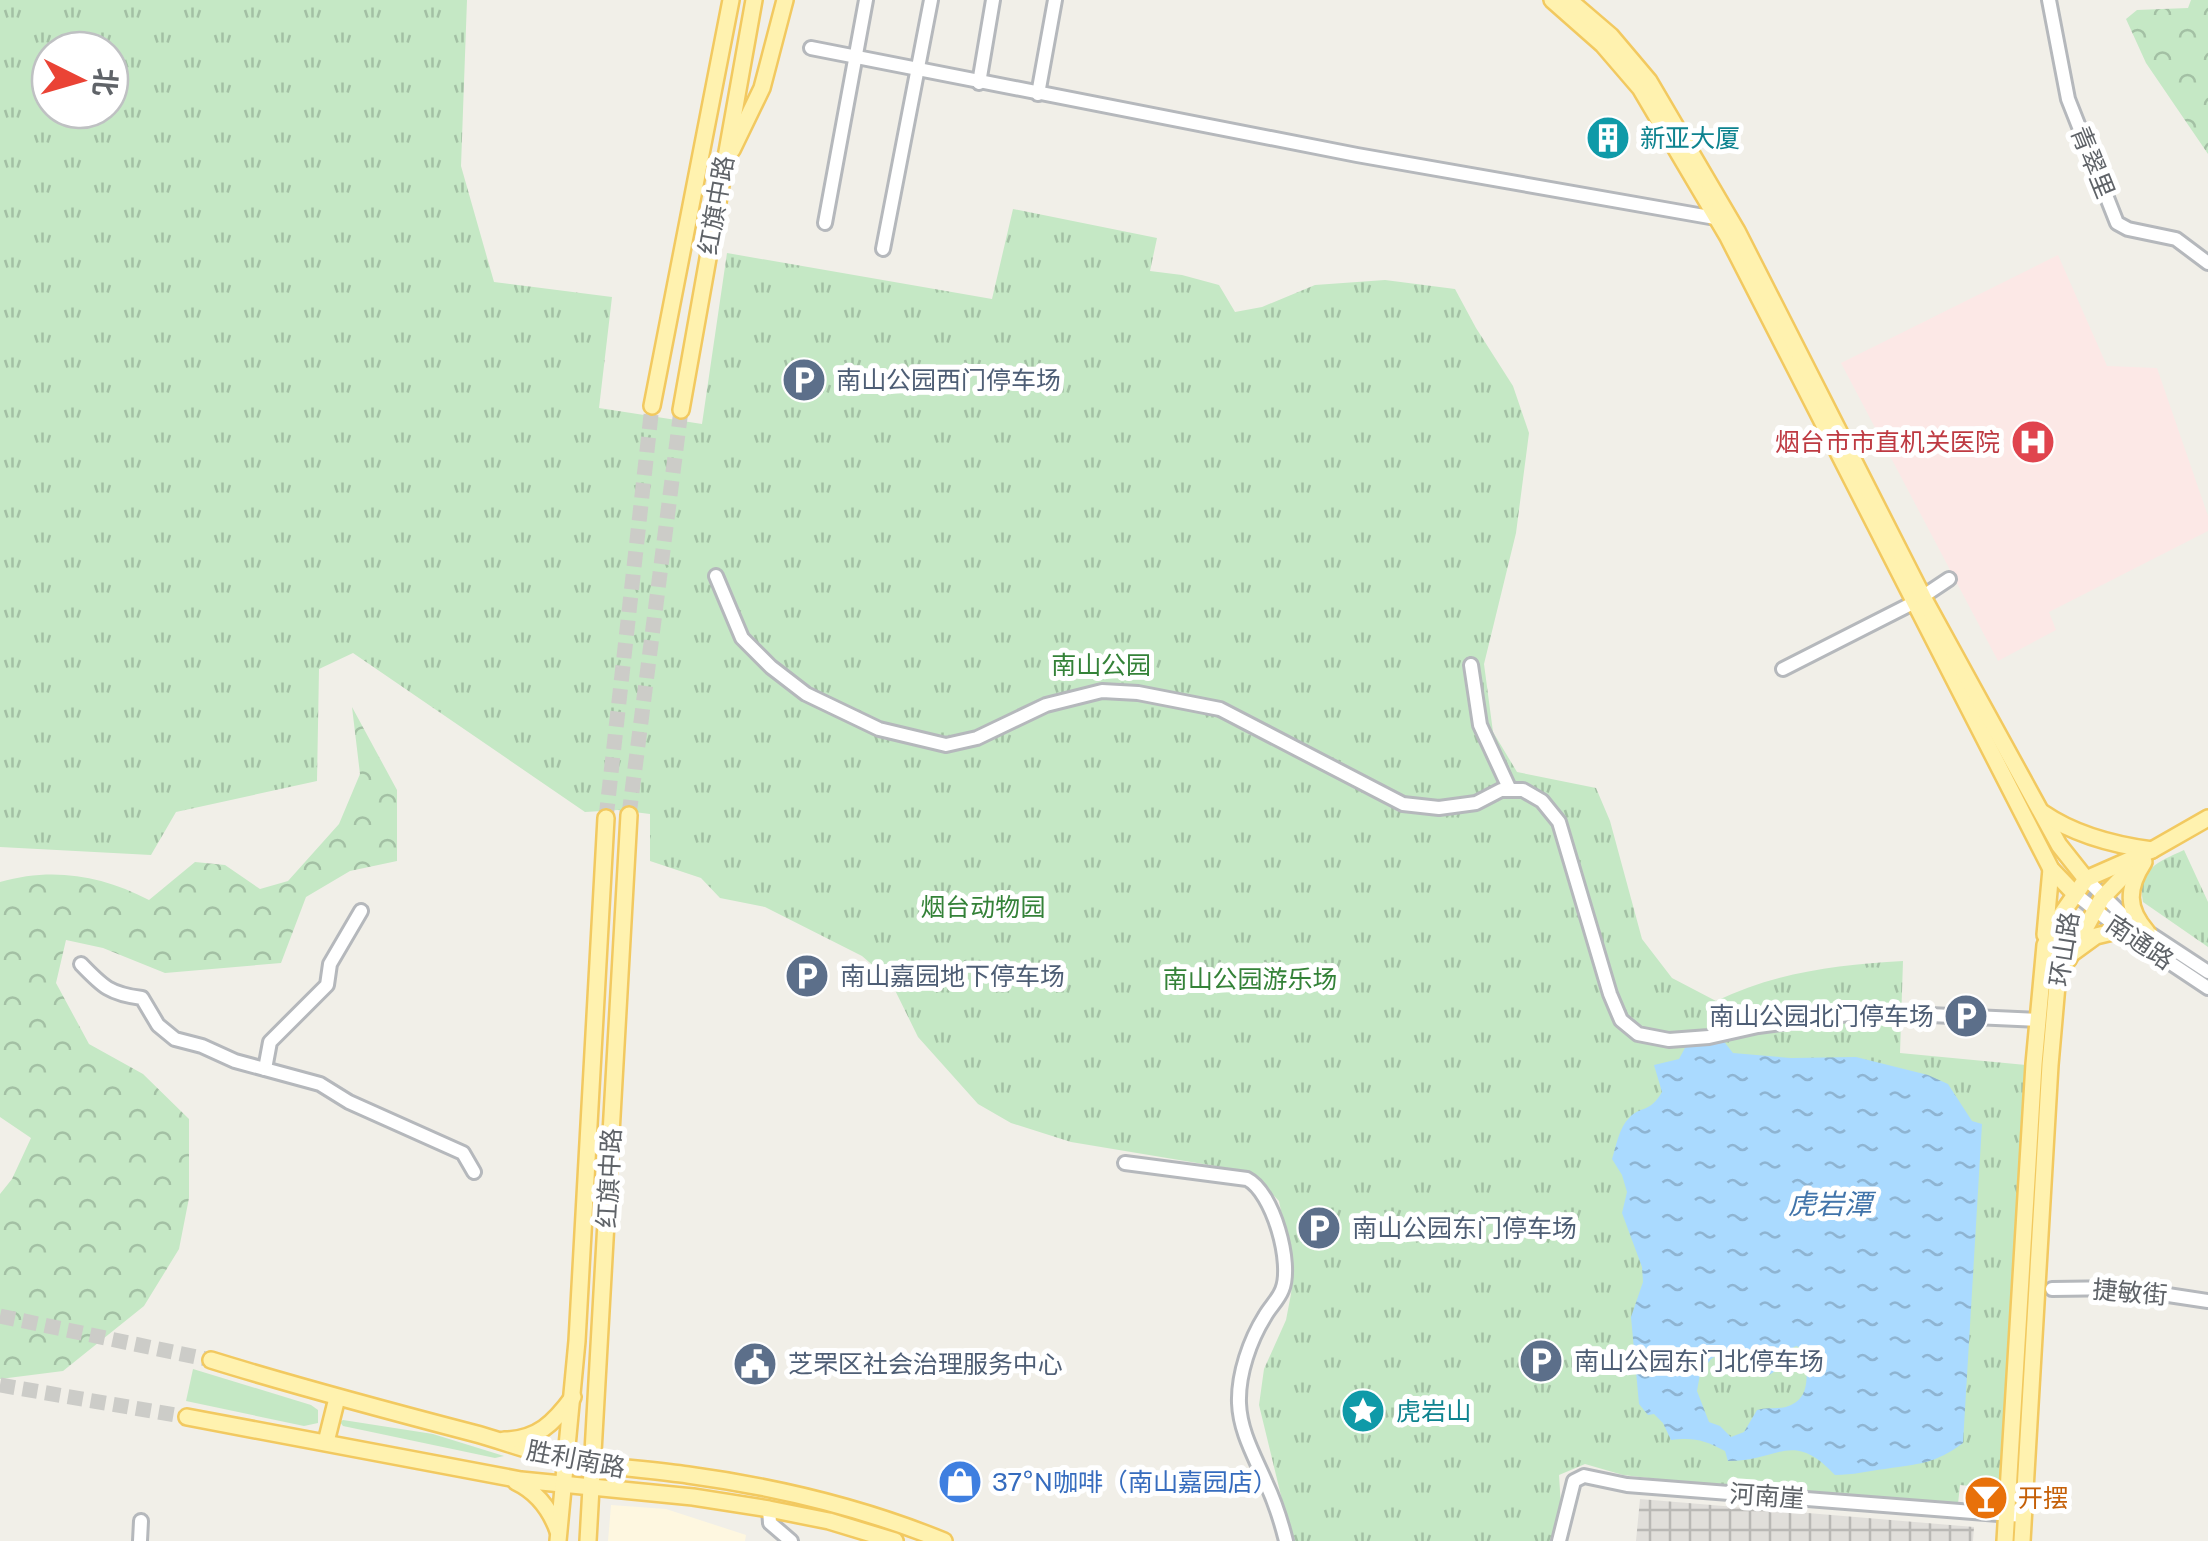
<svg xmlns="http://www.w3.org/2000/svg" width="2208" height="1541" font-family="'Public Sans','Noto Sans SC',sans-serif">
	<defs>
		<pattern id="industrial-grid" width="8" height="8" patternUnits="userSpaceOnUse" patternTransform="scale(2.5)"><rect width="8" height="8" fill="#e0deda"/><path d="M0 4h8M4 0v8" fill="none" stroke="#b9b8b5"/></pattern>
		<pattern id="forest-crowns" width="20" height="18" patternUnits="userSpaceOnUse" patternTransform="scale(2.5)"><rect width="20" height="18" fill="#c5e8c5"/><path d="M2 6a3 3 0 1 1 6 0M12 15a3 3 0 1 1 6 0" fill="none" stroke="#a3c0a4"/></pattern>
		<pattern id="park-tufts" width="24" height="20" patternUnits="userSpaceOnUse" patternTransform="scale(2.5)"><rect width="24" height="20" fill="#c5e8c5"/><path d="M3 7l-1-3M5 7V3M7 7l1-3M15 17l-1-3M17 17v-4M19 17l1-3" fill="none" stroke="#a3c0a4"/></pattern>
		<pattern id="water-ripples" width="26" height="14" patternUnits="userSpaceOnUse" patternTransform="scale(2.5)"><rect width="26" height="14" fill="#aadaff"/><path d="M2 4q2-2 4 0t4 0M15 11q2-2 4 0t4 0" fill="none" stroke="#8eb4d2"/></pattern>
	</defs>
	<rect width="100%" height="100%" fill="#f1efe8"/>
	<path fill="#fef7e0" d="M611 1505 666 1509 746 1535 745 1541H608Z"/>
	<path fill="url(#industrial-grid)" d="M1640 1499 1974 1527 1973 1541H1636Z"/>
	<path fill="#fce8e6" d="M2058 255 2107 366 2157 368 2208 516V531L2049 612 2056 630 1998 661 1841 363Z"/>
	<g fill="#c5e8c5">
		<path d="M193 1369 311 1405 318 1410V1423L304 1426 186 1401Z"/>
		<path d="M343 1420 433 1434 504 1456 495 1458 343 1426 340 1422Z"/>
	</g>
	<g fill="url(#forest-crowns)">
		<path d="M2191 0H2208V154L2146 63 2126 19 2137 10 2188 8Z"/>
		<path d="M352 707 397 790V861L350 871 306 897 281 963 165 973 103 948 66 940 56 983 89 1044 143 1074 189 1119V1198L179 1249 144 1306 63 1371 0 1379V1194L12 1179 31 1138 0 1117V882C52 867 101 875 149 900L195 862 225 865 260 889 288 881 339 824 360 774Z"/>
	</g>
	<g fill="url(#park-tufts)" fill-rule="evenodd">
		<path d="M0 0H467L461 166 494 282 612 297 599 408 702 424 727 253 992 299 1013 209 1157 238 1150 271 1182 275 1219 285 1235 312 1262 307 1315 285 1385 280 1455 289 1476 328 1513 386 1529 433 1516 533 1484 664 1493 732 1517 772 1596 788 1610 821 1642 939 1672 978 1716 1001C1776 972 1837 965 1903 961L1900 1053 2026 1065 2000 1489 1960 1485 1958 1504 1683 1482 1623 1475 1585 1464 1559 1475 1561 1507 1552 1541H1292L1259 1405 1264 1369 1286 1320 1291 1294 1293 1271 1279 1201 1251 1172 1071 1142 1011 1123 978 1104 918 1037 890 980 862 956 765 907 720 898 701 878 650 861V814L618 810 585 812 353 653 319 669 317 781 176 812 151 855 0 847ZM50 50H110V110H50Z"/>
		<path d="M2184 850 2208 902V947L2143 902C2137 869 2158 862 2184 850Z"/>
	</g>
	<path fill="url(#water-ripples)" fill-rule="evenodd" d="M1722 1039 1733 1053 1791 1058 1856 1057 1928 1075 1948 1084 1972 1121 1982 1124 1963 1443C1935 1464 1918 1464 1885 1469 1868 1471 1853 1475 1835 1475 1792 1429 1780 1461 1728 1461L1725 1451C1705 1440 1693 1437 1671 1440L1663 1423 1654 1414 1648 1415 1639 1404 1631 1317 1643 1282 1642 1267 1622 1213 1627 1192 1622 1175 1612 1159C1616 1146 1619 1128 1629 1118 1641 1105 1649 1114 1662 1092L1654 1065 1679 1059 1686 1046ZM1796 1346 1806 1350C1805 1369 1813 1395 1791 1405 1781 1410 1768 1407 1757 1410L1744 1432 1731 1437 1720 1426 1709 1422 1697 1391 1700 1374 1711 1359 1721 1353 1730 1354 1746 1366 1769 1375 1780 1368 1787 1351Z"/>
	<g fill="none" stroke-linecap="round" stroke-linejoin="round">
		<g stroke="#ccccc8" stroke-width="15" stroke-dasharray="15 8" stroke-linecap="butt">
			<path d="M629 815 681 410"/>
			<path d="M606 818 652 406"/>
			<path d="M0 1316 211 1360"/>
			<path d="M0 1385 187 1417"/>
		</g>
		<defs>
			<g id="minor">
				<path d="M2049 0 2068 99 2117 223 2128 229 2176 239 2208 263"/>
				<path d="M811 48 1357 155 1721 219"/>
				<path d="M979 83 993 0"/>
				<path d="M1038 94 1055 0"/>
				<path d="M825 223 866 0"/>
				<path d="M883 249 931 0"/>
				<path d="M716 576 742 638 771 667 806 694 879 729 946 745 977 738 1046 705 1102 691 1138 693 1220 709 1403 804 1439 808 1476 803 1501 790H1523L1542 801 1559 822 1610 994 1621 1020 1638 1034 1669 1040 1709 1037 1758 1026 1864 1012 2038 1020"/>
				<path d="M1471 665 1480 725 1510 790"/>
				<path d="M1783 669 1913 603 1949 579"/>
				<path d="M2086 879 2126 918 2208 972"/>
				<path d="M2074 893 2121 930 2208 988"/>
				<path d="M81 964C103 987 110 994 142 998L158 1025 175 1039 202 1046 235 1061 320 1084 349 1102 463 1153 474 1172"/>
				<path d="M265 1069 270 1042 327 985 330 964 361 911"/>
				<path d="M1125 1163 1247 1179C1273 1192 1293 1264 1282 1290 1278 1300 1270 1307 1265 1316 1250 1340 1238 1374 1239 1403 1240 1432 1255 1457 1266 1483 1275 1502 1281 1521 1286 1541"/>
				<path d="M2052 1289 2122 1288 2208 1301"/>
				<path d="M769 1509 770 1523 791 1541"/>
				<path d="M140 1541 141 1521"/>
				<path d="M1559 1541 1574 1481 1584 1476 1627 1485 2024 1516"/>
			</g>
			<g id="major">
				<path d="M1552 0 1603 45 1640 88 1728 237 2051 869 2074 893"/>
				<path d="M1569 0 1611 36 1649 81 1737 231 1923 597 2059 845 2086 879"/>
				<path d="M732 150 762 88 785 0"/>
				<path d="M652 406 731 0"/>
				<path d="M681 410 754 0"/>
				<path d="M2043 813C2075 835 2114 845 2152 850"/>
				<path d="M2144 862C2127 888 2126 908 2147 932"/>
				<path d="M2045 935 2051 869"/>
				<path d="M2074 952 2096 936 2121 930"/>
				<path d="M2068 960 2102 898 2137 862"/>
				<path d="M211 1360C298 1387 385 1410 473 1433 503 1441 530 1452 560 1458 603 1467 645 1469 688 1475 776 1487 861 1507 944 1541"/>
				<path d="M187 1417 521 1480 693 1497 769 1509 829 1521 895 1541"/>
				<path d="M504 1440C537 1440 554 1423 573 1397"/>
				<path d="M326 1442 337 1398"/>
				<path d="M516 1482C537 1492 550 1509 558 1531"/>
				<path d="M558 1541 577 1341 606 818"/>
				<path d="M588 1541 629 815"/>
				<path d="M2005 1541 2034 1064 2045 945 2056 922 2086 879 2152 850 2208 818"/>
				<path d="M2022 1541 2050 1065 2060 951 2067 916"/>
			</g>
		</defs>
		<use href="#minor" stroke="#b5b8bc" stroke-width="18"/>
		<use href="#major" stroke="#f2c960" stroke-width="20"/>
		<use href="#minor" stroke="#fff" stroke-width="12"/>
		<use href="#major" stroke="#fff2af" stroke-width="15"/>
	</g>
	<defs>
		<symbol id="building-disc" viewBox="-11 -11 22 22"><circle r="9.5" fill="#0f9aa8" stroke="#fff"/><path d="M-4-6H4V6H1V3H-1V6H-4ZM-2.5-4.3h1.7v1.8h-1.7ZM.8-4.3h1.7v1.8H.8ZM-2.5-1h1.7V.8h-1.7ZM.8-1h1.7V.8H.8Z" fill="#fff"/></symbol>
		<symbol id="parking-disc" viewBox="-11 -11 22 22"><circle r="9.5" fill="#5c6f8a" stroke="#fff"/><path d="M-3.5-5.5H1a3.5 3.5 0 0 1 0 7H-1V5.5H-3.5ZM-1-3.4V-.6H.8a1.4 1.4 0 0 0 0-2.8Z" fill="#fff"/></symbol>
		<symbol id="hospital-disc" viewBox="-11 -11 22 22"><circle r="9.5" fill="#e0444e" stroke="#fff"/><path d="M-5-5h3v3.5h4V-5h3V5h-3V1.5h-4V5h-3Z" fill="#fff"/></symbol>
		<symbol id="civic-disc" viewBox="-11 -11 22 22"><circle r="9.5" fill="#5c6f8a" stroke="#fff"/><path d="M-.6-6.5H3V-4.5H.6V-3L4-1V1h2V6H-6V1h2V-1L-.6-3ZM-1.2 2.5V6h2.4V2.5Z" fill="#fff"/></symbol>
		<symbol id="sight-disc" viewBox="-11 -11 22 22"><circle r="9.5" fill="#0f9aa8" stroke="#fff"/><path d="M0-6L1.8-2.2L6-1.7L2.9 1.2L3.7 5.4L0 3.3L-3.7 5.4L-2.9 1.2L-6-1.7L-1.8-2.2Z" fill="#fff"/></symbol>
		<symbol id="shop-disc" viewBox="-11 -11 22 22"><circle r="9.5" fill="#3f7fe0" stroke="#fff"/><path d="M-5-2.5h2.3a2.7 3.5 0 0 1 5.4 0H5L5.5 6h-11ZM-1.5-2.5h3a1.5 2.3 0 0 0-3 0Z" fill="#fff"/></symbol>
		<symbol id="bar-disc" viewBox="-11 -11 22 22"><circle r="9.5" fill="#e8710a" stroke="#fff"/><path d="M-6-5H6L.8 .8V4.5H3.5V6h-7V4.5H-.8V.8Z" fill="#fff"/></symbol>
	</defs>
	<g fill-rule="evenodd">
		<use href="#building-disc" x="1583" y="113" width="50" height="50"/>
		<use href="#parking-disc" x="779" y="355" width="50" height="50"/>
		<use href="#hospital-disc" x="2008" y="417" width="50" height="50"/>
		<use href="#parking-disc" x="782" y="951" width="50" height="50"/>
		<use href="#parking-disc" x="1941" y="991" width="50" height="50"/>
		<use href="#parking-disc" x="1294" y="1203" width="50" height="50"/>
		<use href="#parking-disc" x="1516" y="1336" width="50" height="50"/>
		<use href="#civic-disc" x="730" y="1339" width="50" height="50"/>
		<use href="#sight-disc" x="1338" y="1386" width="50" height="50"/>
		<use href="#shop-disc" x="935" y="1457" width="50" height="50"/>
		<use href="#bar-disc" x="1961" y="1473" width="50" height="50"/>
	</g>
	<g text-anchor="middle" stroke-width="10" stroke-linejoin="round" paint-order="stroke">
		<g font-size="25" fill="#0d838f" stroke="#fff" text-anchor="start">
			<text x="1640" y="147">新亚大厦</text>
			<text x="1396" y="1420">虎岩山</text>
		</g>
		<g font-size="25" fill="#5f6368" stroke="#fff">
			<text transform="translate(2093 162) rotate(68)" y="9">青翠里</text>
			<text transform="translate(716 205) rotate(-80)" y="9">红旗中路</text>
			<text transform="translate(2140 942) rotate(34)" y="9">南通路</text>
			<text transform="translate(2064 949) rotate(-81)" y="9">环山路</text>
			<text transform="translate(609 1178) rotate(-87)" y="9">红旗中路</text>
			<text transform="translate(2130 1292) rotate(5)" y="9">捷敏街</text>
			<text transform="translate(576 1459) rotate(11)" y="9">胜利南路</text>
			<text transform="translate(1767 1496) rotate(4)" y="9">河南崖</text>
		</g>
		<g font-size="25" fill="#4e5e75" stroke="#fff" text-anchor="start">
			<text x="836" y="389">南山公园西门停车场</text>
			<text x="840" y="985">南山嘉园地下停车场</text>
			<text x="1934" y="1025" text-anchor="end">南山公园北门停车场</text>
			<text x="1352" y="1237">南山公园东门停车场</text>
			<text x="1574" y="1370">南山公园东门北停车场</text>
			<text x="788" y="1373">芝罘区社会治理服务中心</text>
		</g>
		<g font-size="25" fill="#be3a42" stroke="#fff" text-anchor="end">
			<text x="2000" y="451">烟台市市直机关医院</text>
		</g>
		<g font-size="25" fill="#348238" stroke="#fff">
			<text x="1101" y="674">南山公园</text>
			<text x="983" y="916">烟台动物园</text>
			<text x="1250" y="988">南山公园游乐场</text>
		</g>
		<g font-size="25" fill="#366cbe" stroke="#fff" text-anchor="start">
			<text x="992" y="1491">37°N咖啡（南山嘉园店）</text>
		</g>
		<g font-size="25" fill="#c56008" stroke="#fff" text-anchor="start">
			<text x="2018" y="1507">开摆</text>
		</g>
		<g font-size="28" font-style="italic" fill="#4174aa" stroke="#fff">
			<text x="1830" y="1214">虎岩潭</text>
		</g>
	</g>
	<g transform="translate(80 80) rotate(95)"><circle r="48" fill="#ffffff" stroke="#bfc1c3" stroke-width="2.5"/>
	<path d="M0-8L18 38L0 25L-18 38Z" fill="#ea4335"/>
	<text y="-15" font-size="28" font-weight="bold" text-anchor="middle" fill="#5f6368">北</text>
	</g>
</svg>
